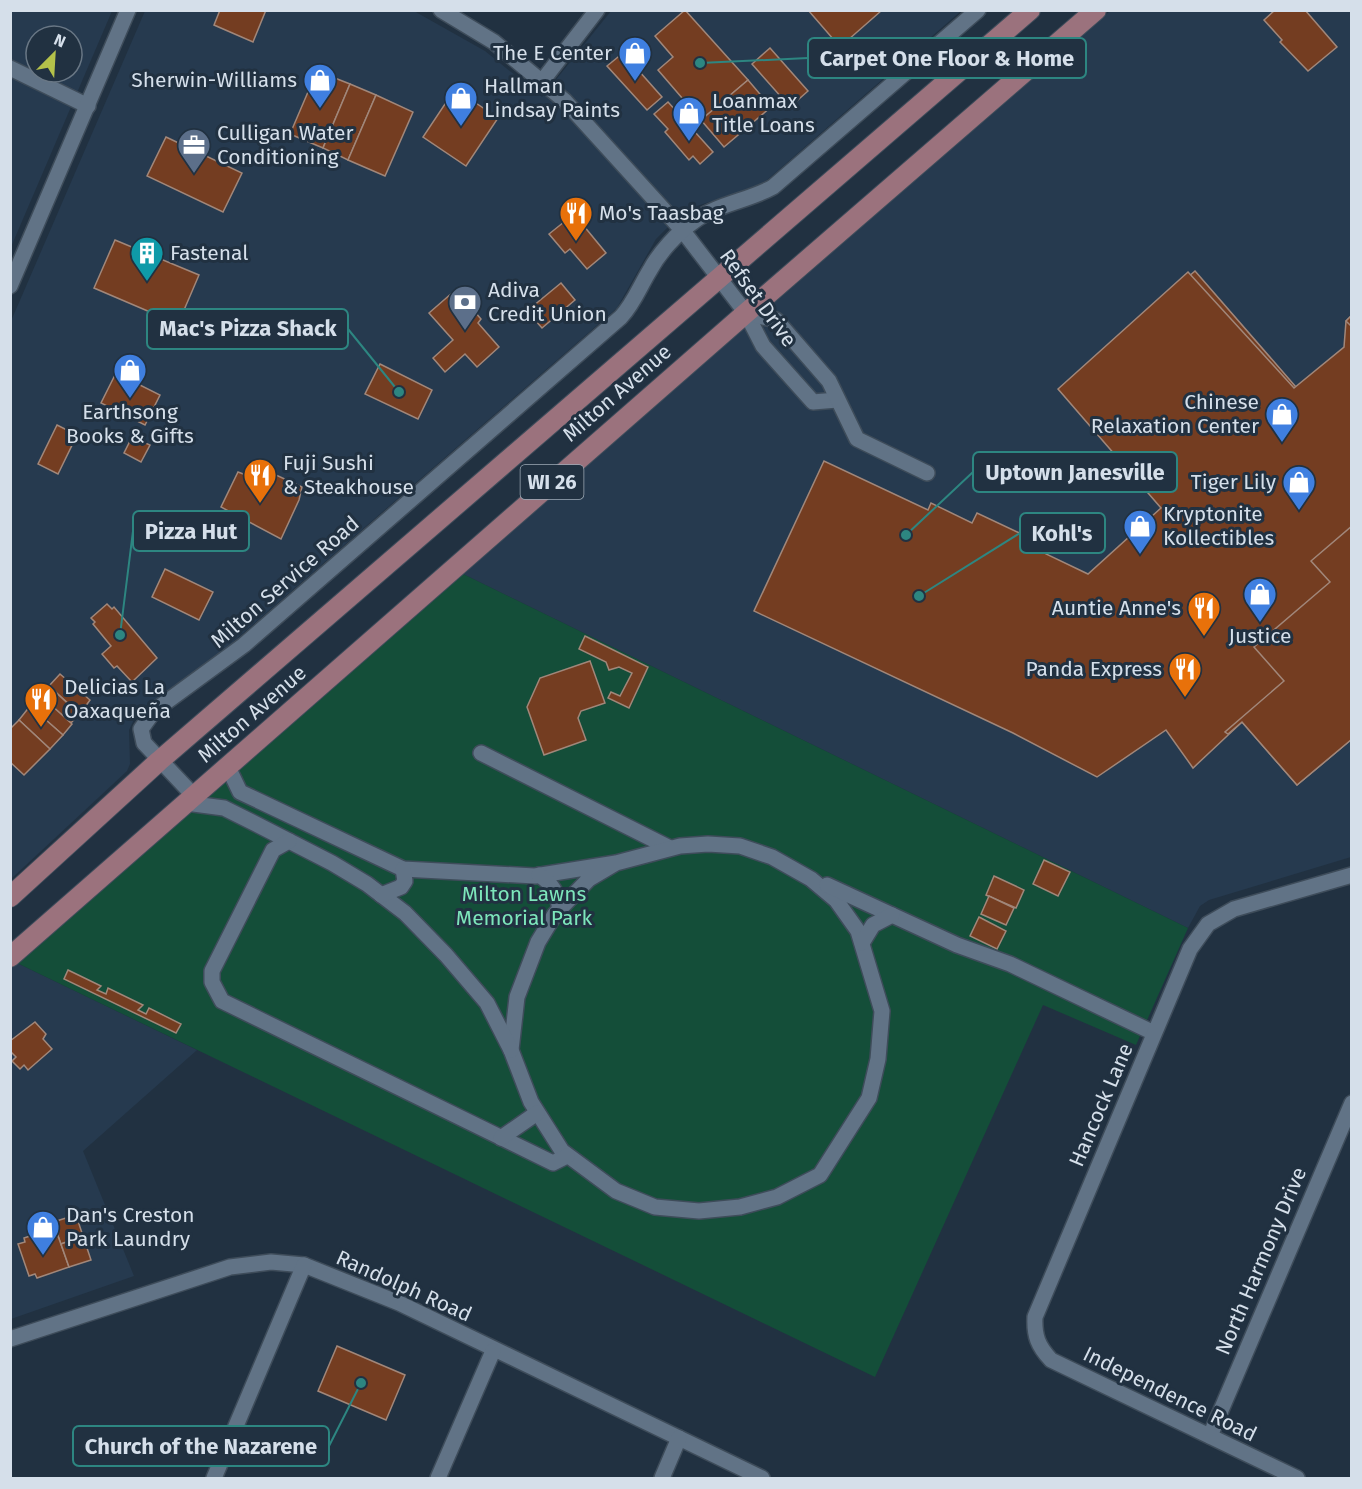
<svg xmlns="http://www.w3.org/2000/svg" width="1362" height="1489" font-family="'Fira Sans',sans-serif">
	<rect width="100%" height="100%" fill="#213141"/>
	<g fill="#263a4f" fill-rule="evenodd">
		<path d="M11 11H112L11 247ZM36 36H72V72H36Z"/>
		<path d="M145 11H414L485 51 542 97 611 11H961L767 180 754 187 685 210 656 239 617 308 204 667 138 711 129 730 130 764 127 771 11 879V321Z"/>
		<path d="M1110 11H1351V857L1209 900 1200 906 1188 928 461 573Z"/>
		<path d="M17 963 197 1050 83 1151 134 1276 11 1319 10 968Z"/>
	</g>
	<path fill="#144e39" d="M461 573 1188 928 1136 1045 1043 1005 875 1377 17 963Z"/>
	<g fill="#743d21" stroke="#a1877a" stroke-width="1.5">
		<path d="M220 10H266L253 42 214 25Z"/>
		<path d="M685 10 748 80 701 120 658 70 673 57 655 36Z"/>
		<path d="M808 10H881V11L840 47Z"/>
		<path d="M1275 10H1305L1337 47 1308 71 1280 42 1282 40 1264 20Z"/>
		<path d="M770 48 808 91 790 107 752 64Z"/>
		<path d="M623 53 662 97 647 110 607 66Z"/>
		<path d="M317 71 350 84 323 148 290 134Z"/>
		<path d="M748 80 771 107 724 147 701 120Z"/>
		<path d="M350 84 376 95 348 160 323 148Z"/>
		<path d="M455 89 498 118 466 166 423 137Z"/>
		<path d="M376 95 413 112 385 176 348 160Z"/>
		<path d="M668 102 713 152 700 164 693 156 689 160 665 132 668 129 654 114Z"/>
		<path d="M166 137 242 173 223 212 147 176Z"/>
		<path d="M574 214 606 253 587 269 570 249 565 253 549 234Z"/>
		<path d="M115 240 199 275 178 324 94 288Z"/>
		<path d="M1195 271 1302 394 1177 501 1071 378Z"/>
		<path d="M1188 272 1294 388 1344 347 1346 321 1352 315V739L1297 785 1242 722 1193 768 1166 730 1097 777 1013 733 754 611 824 461 928 510 931 503 972 523 977 513 1049 547 1046 554 1088 574 1161 508 1058 389Z"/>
		<path d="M561 283 575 300 542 328 527 311Z"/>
		<path d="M452 293 470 313 474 311 481 319 478 323 499 347 477 367 465 354 445 372 433 358 453 340 429 313Z"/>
		<path d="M1352 315V327L1346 321Z"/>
		<path d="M380 364 432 390 418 419 365 394Z"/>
		<path d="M116 373 160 395 145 425 101 403Z"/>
		<path d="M57 425 77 435 58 474 38 464Z"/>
		<path d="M132 437 150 445 141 462 124 453Z"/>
		<path d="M238 472 272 485 276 475 302 487 299 500 281 539 221 507Z"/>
		<path d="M1352 526V739L1297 785 1242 722 1228 734 1225 732 1284 681 1254 647 1330 582 1311 561Z"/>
		<path d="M165 569 213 592 199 620 152 597Z"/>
		<path d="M107 604 112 609 114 607 157 658 132 682 117 666 114 668 102 654 111 646 93 624 95 622 91 618Z"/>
		<path d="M585 636 648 667 629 708 608 698 611 692 620 696 632 673 619 667 609 670 606 662 579 649Z"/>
		<path d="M590 661 605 703 581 711 578 718 586 740 544 755 527 707 540 678Z"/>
		<path d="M60 674 90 700 80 714 49 686Z"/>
		<path d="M49 686 79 714 71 723 40 695Z"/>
		<path d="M40 695 72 724 63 735 30 706Z"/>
		<path d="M30 706 63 735 50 749 19 720Z"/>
		<path d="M19 720 50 749 24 775 10 762V729Z"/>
		<path d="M1044 860 1070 872 1058 896 1033 884Z"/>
		<path d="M994 876 1024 890 1016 908 986 895Z"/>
		<path d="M989 896 1014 908 1006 925 981 914Z"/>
		<path d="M979 917 1006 931 997 949 970 936Z"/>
		<path d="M68 970 101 986 97 990 106 994 108 988 143 1005 138 1010 146 1014 149 1008 181 1024 176 1033 64 979Z"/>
		<path d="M35 1022 46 1034 43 1039 52 1049 28 1070 24 1065 20 1069 12 1061 16 1057 10 1051V1041Z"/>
		<path d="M76 1215 83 1236 61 1244 53 1222Z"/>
		<path d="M53 1222 69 1267 37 1278 35 1274 29 1276 18 1244 25 1242 24 1238 39 1233 37 1227Z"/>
		<path d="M83 1236 91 1260 69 1267 61 1244Z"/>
		<path d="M337 1346 405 1375 386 1420 318 1391Z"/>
	</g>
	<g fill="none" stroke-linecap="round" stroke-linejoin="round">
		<defs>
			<g id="minor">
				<path d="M441 10 494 42 565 101 683 231 746 313 763 346 813 402 837 400"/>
				<path d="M10 68 88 106"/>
				<path d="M543 80 597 10"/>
				<path d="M10 286 128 10"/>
				<path d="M746 313 776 320 829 381 857 439 927 473"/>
				<path d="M481 753 670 848"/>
				<path d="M228 767 240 792 403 869 535 876 616 863 680 846 708 844 740 846 772 857 811 879 836 900 858 931 882 1011 878 1059 869 1098 820 1175 777 1197 740 1207 699 1211 655 1207 616 1191 562 1151 531 1102 511 1050 517 997 538 942 555 914 589 879 616 863"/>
				<path d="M194 796 144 743 141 729 154 711 244 645 621 317C634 303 640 286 650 270 659 253 677 233 693 222 716 204 748 201 773 187L978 10"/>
				<path d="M186 803 224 808 256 824 332 863 367 884 405 913 446 955 487 1003 511 1050"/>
				<path d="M289 841 273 850 212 971V982L222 1001 553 1163 567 1156"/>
				<path d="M539 875C553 884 557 893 560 909"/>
				<path d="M827 885 957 945 1010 964 1154 1033"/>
				<path d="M381 895 401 887 405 881 403 869"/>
				<path d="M862 943 873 925 892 915"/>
				<path d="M501 1138 537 1113"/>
				<path d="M10 1339 230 1267 271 1262 304 1265 399 1303 762 1478"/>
				<path d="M1210 1436 1352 1103"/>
				<path d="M214 1478 304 1265"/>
				<path d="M438 1478 493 1351"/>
				<path d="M662 1478 679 1438"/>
				<path d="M1297 1478 1051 1360C1038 1346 1034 1336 1035 1317L1190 949 1208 924 1234 909 1352 875"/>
			</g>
			<g id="major">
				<path d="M10 897 159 761 1030 10"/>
				<path d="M10 957 746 313 1096 10"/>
			</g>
		</defs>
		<use href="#minor" stroke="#3e4c5a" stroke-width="18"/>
		<use href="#major" stroke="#3e4c5a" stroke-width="22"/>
		<use href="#minor" stroke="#617386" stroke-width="15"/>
		<use href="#major" stroke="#9b727d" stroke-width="20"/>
	</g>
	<defs>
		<symbol id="shop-pin" viewBox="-11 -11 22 30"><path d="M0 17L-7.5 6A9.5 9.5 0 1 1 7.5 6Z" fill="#3f7fe0" stroke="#213141"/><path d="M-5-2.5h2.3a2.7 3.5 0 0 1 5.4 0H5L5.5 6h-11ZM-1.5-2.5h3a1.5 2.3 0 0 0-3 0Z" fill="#fff"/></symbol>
		<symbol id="office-pin" viewBox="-11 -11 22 30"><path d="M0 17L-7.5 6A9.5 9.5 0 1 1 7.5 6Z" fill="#5c6f8a" stroke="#213141"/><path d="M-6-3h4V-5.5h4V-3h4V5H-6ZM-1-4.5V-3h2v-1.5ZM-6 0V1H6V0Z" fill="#fff"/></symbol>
		<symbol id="restaurant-pin" viewBox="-11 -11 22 30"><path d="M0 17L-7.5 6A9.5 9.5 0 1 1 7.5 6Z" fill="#e8710a" stroke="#213141"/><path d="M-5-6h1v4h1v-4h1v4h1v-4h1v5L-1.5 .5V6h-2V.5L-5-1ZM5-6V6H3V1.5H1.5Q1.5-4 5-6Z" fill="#fff"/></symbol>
		<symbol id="building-pin" viewBox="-11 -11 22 30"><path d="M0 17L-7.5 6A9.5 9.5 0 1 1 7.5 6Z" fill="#0f9aa8" stroke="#213141"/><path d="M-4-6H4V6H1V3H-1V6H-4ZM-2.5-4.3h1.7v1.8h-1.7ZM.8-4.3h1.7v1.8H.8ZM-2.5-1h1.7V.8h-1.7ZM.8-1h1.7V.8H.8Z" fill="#fff"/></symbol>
		<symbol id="bank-pin" viewBox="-11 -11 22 30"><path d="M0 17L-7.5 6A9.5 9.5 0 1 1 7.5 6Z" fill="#5c6f8a" stroke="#213141"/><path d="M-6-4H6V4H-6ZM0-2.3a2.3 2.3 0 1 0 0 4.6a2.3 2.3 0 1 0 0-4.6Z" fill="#fff"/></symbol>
	</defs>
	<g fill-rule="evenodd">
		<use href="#shop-pin" x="616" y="34" width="38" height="52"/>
		<use href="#shop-pin" x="301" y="61" width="38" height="52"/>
		<use href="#shop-pin" x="442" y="79" width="38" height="52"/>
		<use href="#shop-pin" x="670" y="94" width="38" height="52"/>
		<use href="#office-pin" x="175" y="126" width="38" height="52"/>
		<use href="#restaurant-pin" x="557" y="194" width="38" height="52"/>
		<use href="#building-pin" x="128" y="234" width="38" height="52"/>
		<use href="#bank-pin" x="446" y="283" width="38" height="52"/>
		<use href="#shop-pin" x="111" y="351" width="38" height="52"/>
		<use href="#shop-pin" x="1263" y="395" width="38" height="52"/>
		<use href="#restaurant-pin" x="241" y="456" width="38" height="52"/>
		<use href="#shop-pin" x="1280" y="463" width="38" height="52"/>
		<use href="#shop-pin" x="1121" y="507" width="38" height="52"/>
		<use href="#shop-pin" x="1241" y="575" width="38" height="52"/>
		<use href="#restaurant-pin" x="1185" y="589" width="38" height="52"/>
		<use href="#restaurant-pin" x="1166" y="650" width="38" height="52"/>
		<use href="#restaurant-pin" x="22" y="680" width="38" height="52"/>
		<use href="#shop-pin" x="24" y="1208" width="38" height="52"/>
	</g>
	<g text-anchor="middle" stroke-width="6" stroke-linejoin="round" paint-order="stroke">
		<rect fill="#213141" stroke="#9fabb7" stroke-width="1.5" x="520.5" y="465" width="63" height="34" rx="4.5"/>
		<g font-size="20" font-weight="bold" fill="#d5dfea">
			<text x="552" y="489">WI 26</text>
		</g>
		<g font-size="21" fill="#d5dfea" stroke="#213141" text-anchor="start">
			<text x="612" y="60" text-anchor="end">The E Center</text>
			<text x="297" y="87" text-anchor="end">Sherwin-Williams</text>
			<text x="484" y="93">Hallman<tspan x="484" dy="24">Lindsay Paints</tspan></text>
			<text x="712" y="108">Loanmax<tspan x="712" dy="24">Title Loans</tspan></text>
			<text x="217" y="140">Culligan Water<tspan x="217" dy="24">Conditioning</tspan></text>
			<text x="599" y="220">Mo's Taasbag</text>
			<text x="170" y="260">Fastenal</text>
			<text x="488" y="297">Adiva<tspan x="488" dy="24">Credit Union</tspan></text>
			<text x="1259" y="409" text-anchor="end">Chinese<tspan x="1259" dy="24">Relaxation Center</tspan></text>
			<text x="130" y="419" text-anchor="middle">Earthsong<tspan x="130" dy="24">Books &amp; Gifts</tspan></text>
			<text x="283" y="470">Fuji Sushi<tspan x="283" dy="24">&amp; Steakhouse</tspan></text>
			<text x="1276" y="489" text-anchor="end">Tiger Lily</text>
			<text x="1163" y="521">Kryptonite<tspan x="1163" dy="24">Kollectibles</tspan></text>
			<text x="1181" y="615" text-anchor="end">Auntie Anne's</text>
			<text x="1260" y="643" text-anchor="middle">Justice</text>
			<text x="1162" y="676" text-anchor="end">Panda Express</text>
			<text x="64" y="694">Delicias La<tspan x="64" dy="24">Oaxaqueña</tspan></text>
			<text x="66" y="1222">Dan's Creston<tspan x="66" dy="24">Park Laundry</tspan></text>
		</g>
		<g font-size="21" fill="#d5dfea" stroke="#213141">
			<text transform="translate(758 298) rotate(54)" y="7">Refset Drive</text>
			<text transform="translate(617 393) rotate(-41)" y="7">Milton Avenue</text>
			<text transform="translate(285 582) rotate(-41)" y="7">Milton Service Road</text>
			<text transform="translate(252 714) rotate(-41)" y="7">Milton Avenue</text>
			<text transform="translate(1101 1105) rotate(-67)" y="7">Hancock Lane</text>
			<text transform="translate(1261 1261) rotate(-67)" y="7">North Harmony Drive</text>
			<text transform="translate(404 1286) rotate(24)" y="7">Randolph Road</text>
			<text transform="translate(1170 1394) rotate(26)" y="7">Independence Road</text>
		</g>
		<g font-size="21" fill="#7de6bb" stroke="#213141">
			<text x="524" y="901">Milton Lawns<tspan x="524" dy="24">Memorial Park</tspan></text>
		</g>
	</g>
	<path fill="none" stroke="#2d8681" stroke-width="2" d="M700 63L808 58M399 392L348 329M906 535L973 472M120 635L133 531M919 596L1020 533M361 1383L329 1446"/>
	<g fill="#2d8681" stroke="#213141" stroke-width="2">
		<circle cx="700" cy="63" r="6"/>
		<circle cx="399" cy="392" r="6"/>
		<circle cx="906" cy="535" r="6"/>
		<circle cx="120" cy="635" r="6"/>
		<circle cx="919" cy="596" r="6"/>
		<circle cx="361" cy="1383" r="6"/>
	</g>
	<g fill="#213141" stroke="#2d8681" stroke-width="2">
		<rect x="808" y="38" width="278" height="40" rx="6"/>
		<rect x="147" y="309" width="201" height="40" rx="6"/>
		<rect x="973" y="452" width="204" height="40" rx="6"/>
		<rect x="133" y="511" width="116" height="40" rx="6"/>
		<rect x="1020" y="513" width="85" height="40" rx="6"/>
		<rect x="73" y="1426" width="256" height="40" rx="6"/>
	</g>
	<g font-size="22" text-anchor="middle" font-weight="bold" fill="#d5dfea">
		<text x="947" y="66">Carpet One Floor &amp; Home</text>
		<text x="248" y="336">Mac's Pizza Shack</text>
		<text x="1075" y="480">Uptown Janesville</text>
		<text x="191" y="539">Pizza Hut</text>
		<text x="1062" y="541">Kohl's</text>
		<text x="201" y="1454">Church of the Nazarene</text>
	</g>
	<rect width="1362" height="1489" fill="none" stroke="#d5dfea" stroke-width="24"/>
	<g transform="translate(54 54) rotate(24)"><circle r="28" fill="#213141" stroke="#697785" stroke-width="1.5"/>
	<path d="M0-4.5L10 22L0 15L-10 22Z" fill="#b4c24a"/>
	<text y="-9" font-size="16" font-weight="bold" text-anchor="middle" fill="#d5dfea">N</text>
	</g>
</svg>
